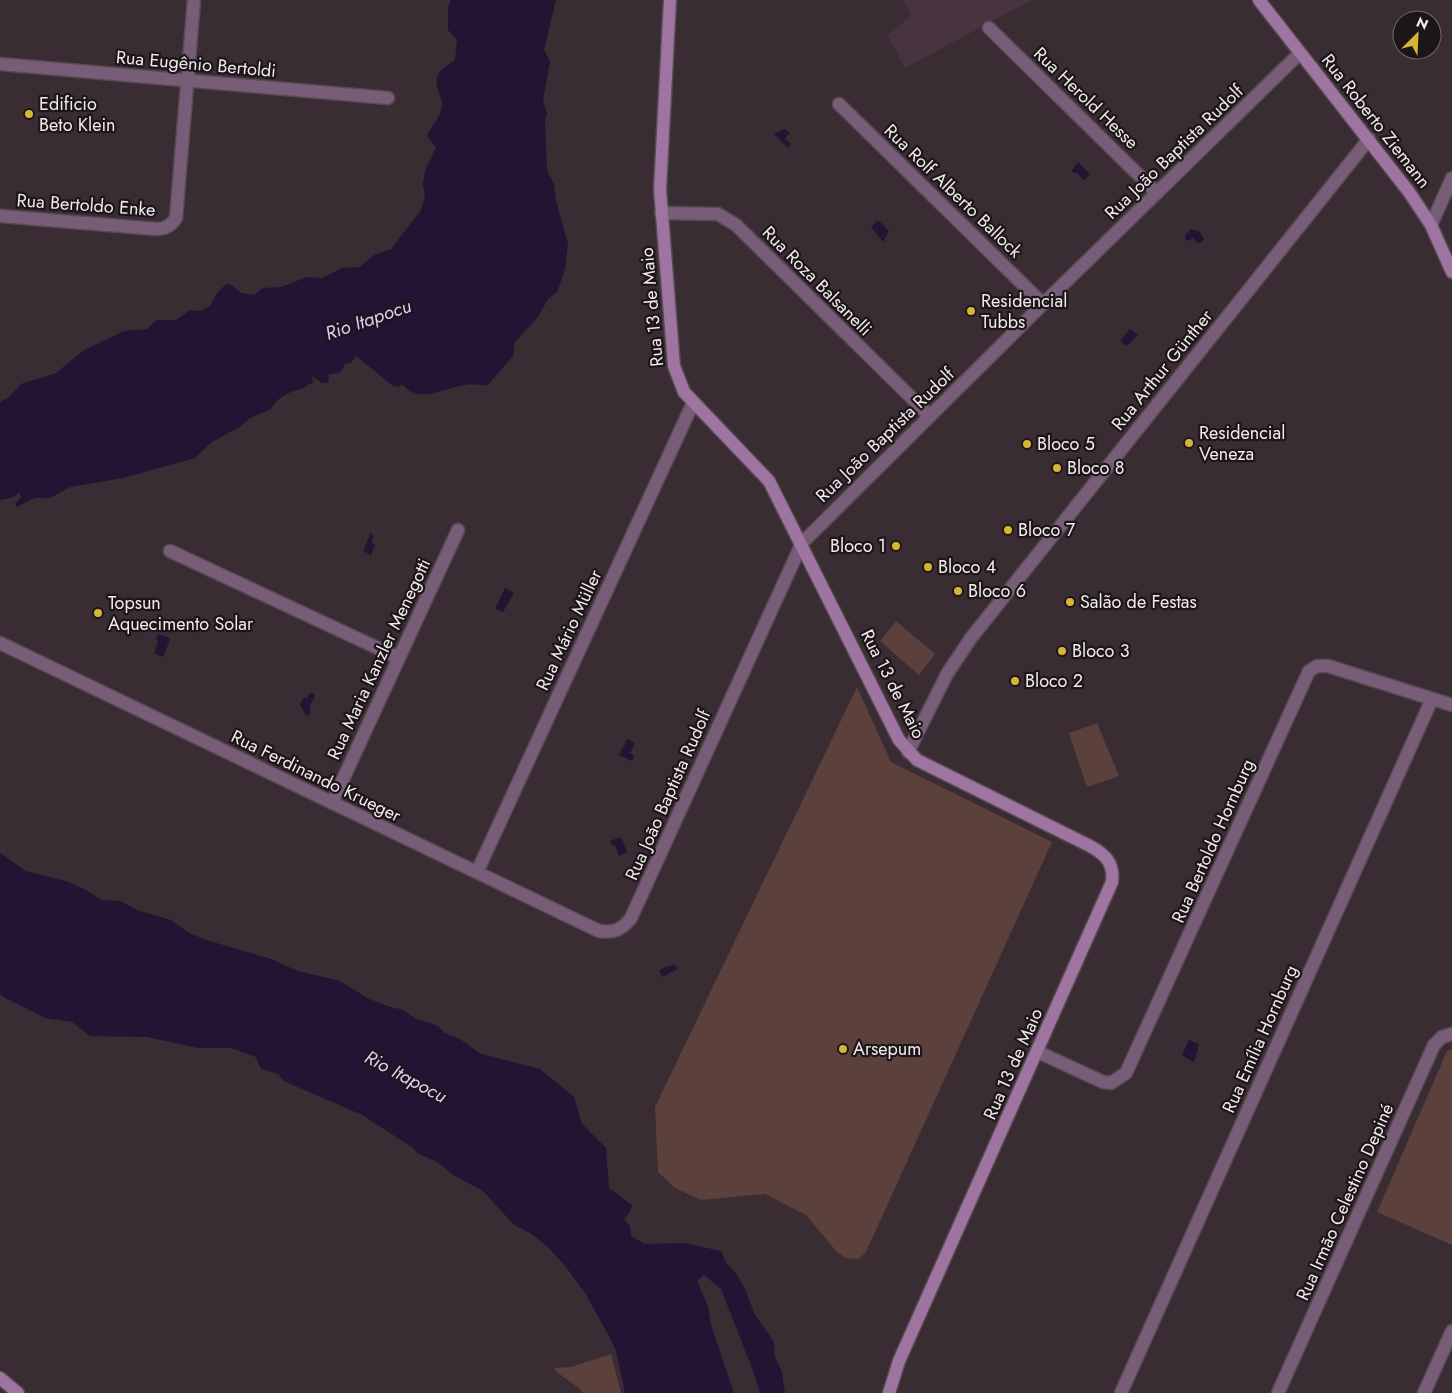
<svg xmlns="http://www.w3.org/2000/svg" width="1452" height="1393" font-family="Jost,sans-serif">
	<rect width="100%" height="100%" fill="#392c33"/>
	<path fill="#47343e" d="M903 0H1032L905 68 887 35 911 16Z"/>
	<g fill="#5b403c">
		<path d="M896 621 935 654 919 675 880 641Z"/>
		<path d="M857 687 891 762 1052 842 866 1252 859 1259 846 1258 837 1252 806 1215 765 1194 701 1200 675 1188 658 1172 655 1107Z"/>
		<path d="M1097 723 1119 776 1087 787 1069 733Z"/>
		<path d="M1452 1049V1245L1377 1212 1447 1051Z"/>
		<path d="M611 1354 621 1393H583C575 1382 562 1379 554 1368L571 1367Z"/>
	</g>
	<g fill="#221432">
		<path d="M451 0H556L544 50 550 61 543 101 547 113 545 120 547 170 554 184 556 201 568 244 565 269 557 292 548 299 538 317 515 342 513 356 488 385C481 386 472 383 465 385 442 388 420 405 402 384L399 387 393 386 356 356 351 363 345 364C342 374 337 373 329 374L328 383H322L312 376 313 383 307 385 304 388C292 391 277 396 271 409L250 418 241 426 212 442 195 458 123 478 70 487 50 498H35L17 507 15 504 21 497 19 492C15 499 5 498 0 500V402L9 397 21 384 56 373 84 350 124 331 147 329 157 320H176L190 310 200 311 210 306 217 293 226 284H230L241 293 254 295 263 288 281 287 307 277 322 278 342 268 360 267 374 255 391 249 421 210 425 197 423 184 425 171 436 147 427 136C432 125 441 117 442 105 442 94 433 86 438 75 440 68 450 65 455 59L457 40 448 30V7Z"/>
		<path d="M785 129 790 133 785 138 791 144 788 148 774 134Z"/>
		<path d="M1078 162 1090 174 1084 180 1077 173 1071 172Z"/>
		<path d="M878 220 889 231 883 242 871 227Z"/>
		<path d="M1191 229 1200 232 1204 239 1202 242 1197 243 1193 238 1188 241 1185 239V236Z"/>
		<path d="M1130 329 1138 335 1127 346 1120 341Z"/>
		<path d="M372 530 371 534 374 536 371 542 375 545 371 555 363 551Z"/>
		<path d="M505 588 514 593 503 612 495 609Z"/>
		<path d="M158 634 168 637 170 640 163 657 154 653 158 642 156 640Z"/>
		<path d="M312 692 315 696 310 705V714L306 716 300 704 304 697 307 698 309 694Z"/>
		<path d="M627 739 635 743 630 753 634 756 632 761 619 755Z"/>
		<path d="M621 837 627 852 619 856 615 845 612 846 610 841Z"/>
		<path d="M0 853 26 871 66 881 86 890 102 900 120 901 137 910 171 920 189 933 206 940 271 959 298 971 340 981 369 999 393 1008 401 1009 415 1018 438 1026 445 1033 460 1039 481 1054 540 1069 574 1097 582 1124 606 1148 609 1188 632 1205 630 1212 624 1219 630 1226 631 1236 645 1244 684 1243 721 1251 726 1263 736 1273 744 1287 755 1315 774 1342 775 1357 782 1372 785 1393H760L752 1368 721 1289 704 1275 697 1281 708 1306 711 1325 734 1393H625L616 1351 610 1338 585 1293 566 1267 548 1247 530 1233 514 1225 483 1191 453 1175 439 1163 417 1153 412 1147 362 1115 284 1081 278 1074 261 1069 256 1057 231 1048H199L147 1037 90 1036 72 1022 45 1018 5 998 0 994Z"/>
		<path d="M674 964 678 969 662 977 659 970Z"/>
		<path d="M1189 1040 1199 1044 1194 1063 1182 1055Z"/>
	</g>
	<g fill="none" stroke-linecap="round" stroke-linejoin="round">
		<defs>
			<g id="street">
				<path d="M989 28 1157 193"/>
				<path d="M0 64 388 98"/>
				<path d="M839 104 1043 304"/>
				<path d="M661 213 718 214 736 225 930 416"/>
				<path d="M0 216 156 229C165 229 171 226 176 218L194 0"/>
				<path d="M1431 225 1452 178"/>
				<path d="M170 551 399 658"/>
				<path d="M0 643 599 931C613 933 622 930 631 918L802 543 1043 304 1300 53"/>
				<path d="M908 752 947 674 971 638 1369 139"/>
				<path d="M332 803 458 530"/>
				<path d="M477 872 693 403"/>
				<path d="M1038 1052 1103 1082 1111 1083 1126 1073 1309 671 1317 666H1328L1452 705"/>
				<path d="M1121 1393 1432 699"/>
				<path d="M1278 1393 1434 1045 1442 1037 1452 1034"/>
				<path d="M1424 1393 1452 1331"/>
			</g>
			<g id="secondary">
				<path d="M670 0 660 189 674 366 684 392 769 481 899 740 917 760 1090 846C1106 855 1114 863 1112 882L899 1361 889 1393"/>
				<path d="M1259 0 1409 192 1431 225 1452 272"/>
				<path d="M0 1378 18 1393"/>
			</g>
		</defs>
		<use href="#street" stroke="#574a51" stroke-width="15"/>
		<use href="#secondary" stroke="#574a51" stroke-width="15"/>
		<use href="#street" stroke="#775d78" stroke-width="12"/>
		<use href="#secondary" stroke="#9e75a1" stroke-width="12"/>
	</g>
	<g fill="#d6b534" stroke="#1c1619" stroke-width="2">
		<circle cx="29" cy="114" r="5"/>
		<circle cx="971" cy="311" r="5"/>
		<circle cx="1189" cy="443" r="5"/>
		<circle cx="1027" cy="444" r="5"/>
		<circle cx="1057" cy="468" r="5"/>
		<circle cx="1008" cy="530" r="5"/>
		<circle cx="896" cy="546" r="5"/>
		<circle cx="928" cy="567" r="5"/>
		<circle cx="958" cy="591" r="5"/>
		<circle cx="1070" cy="602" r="5"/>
		<circle cx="98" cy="613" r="5"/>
		<circle cx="1062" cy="651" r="5"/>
		<circle cx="1015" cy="681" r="5"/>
		<circle cx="843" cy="1049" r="5"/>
	</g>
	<g text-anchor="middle" stroke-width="4.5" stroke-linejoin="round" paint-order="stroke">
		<g font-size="18" fill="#f3eaee" stroke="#1c1619">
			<text transform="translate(196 64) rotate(5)" y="6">Rua Eugênio Bertoldi</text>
			<text transform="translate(1086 98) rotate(44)" y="6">Rua Herold Hesse</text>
			<text transform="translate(1376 121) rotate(52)" y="6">Rua Roberto Ziemann</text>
			<text transform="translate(1174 152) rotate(-44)" y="6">Rua João Baptista Rudolf</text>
			<text transform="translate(953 191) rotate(44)" y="6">Rua Rolf Alberto Ballock</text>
			<text transform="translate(86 205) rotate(4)" y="6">Rua Bertoldo Enke</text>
			<text transform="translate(817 281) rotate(45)" y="6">Rua Roza Balsanelli</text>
			<text transform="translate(652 307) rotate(-95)" y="6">Rua 13 de Maio</text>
			<text transform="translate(1162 370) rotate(-51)" y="6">Rua Arthur Günther</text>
			<text transform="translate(885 435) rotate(-44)" y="6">Rua João Baptista Rudolf</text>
			<text transform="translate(569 630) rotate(-65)" y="6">Rua Mário Müller</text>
			<text transform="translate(379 659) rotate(-65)" y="6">Rua Maria Kanzler Menegotti</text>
			<text transform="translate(893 684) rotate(63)" y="6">Rua 13 de Maio</text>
			<text transform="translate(316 776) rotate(26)" y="6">Rua Ferdinando Krueger</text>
			<text transform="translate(668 795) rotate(-66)" y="6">Rua João Baptista Rudolf</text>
			<text transform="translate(1213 841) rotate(-66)" y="6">Rua Bertoldo Hornburg</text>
			<text transform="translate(1260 1039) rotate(-66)" y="6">Rua Emília Hornburg</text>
			<text transform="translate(1013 1064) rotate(-66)" y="6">Rua 13 de Maio</text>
			<text transform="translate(1345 1202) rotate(-66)" y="6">Rua Irmão Celestino Depiné</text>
		</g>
		<g font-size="18" fill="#f3eaee" stroke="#1c1619" text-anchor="start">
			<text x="39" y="110">Edificio<tspan x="39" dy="21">Beto Klein</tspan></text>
			<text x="981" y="307">Residencial<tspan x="981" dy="21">Tubbs</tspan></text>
			<text x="1199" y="439">Residencial<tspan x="1199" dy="21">Veneza</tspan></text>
			<text x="1037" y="450">Bloco 5</text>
			<text x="1067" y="474">Bloco 8</text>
			<text x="1018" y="536">Bloco 7</text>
			<text x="886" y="552" text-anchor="end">Bloco 1</text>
			<text x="938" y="573">Bloco 4</text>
			<text x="968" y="597">Bloco 6</text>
			<text x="1080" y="608">Salão de Festas</text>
			<text x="108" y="609">Topsun<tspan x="108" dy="21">Aquecimento Solar</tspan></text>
			<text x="1072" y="657">Bloco 3</text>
			<text x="1025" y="687">Bloco 2</text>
			<text x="853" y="1055">Arsepum</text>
		</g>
		<g font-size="19" font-style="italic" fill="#dfcbfd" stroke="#1c1619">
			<text transform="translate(368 319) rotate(-19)" y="7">Rio Itapocu</text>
			<text transform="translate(406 1076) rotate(28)" y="7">Rio Itapocu</text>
		</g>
	</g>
	<g transform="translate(1417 35) rotate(24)"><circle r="24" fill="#1c1619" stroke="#726b6e"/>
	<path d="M0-4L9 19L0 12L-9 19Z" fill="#d6b534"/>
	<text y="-8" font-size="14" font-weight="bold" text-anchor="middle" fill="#f3eaee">N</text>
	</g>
</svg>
